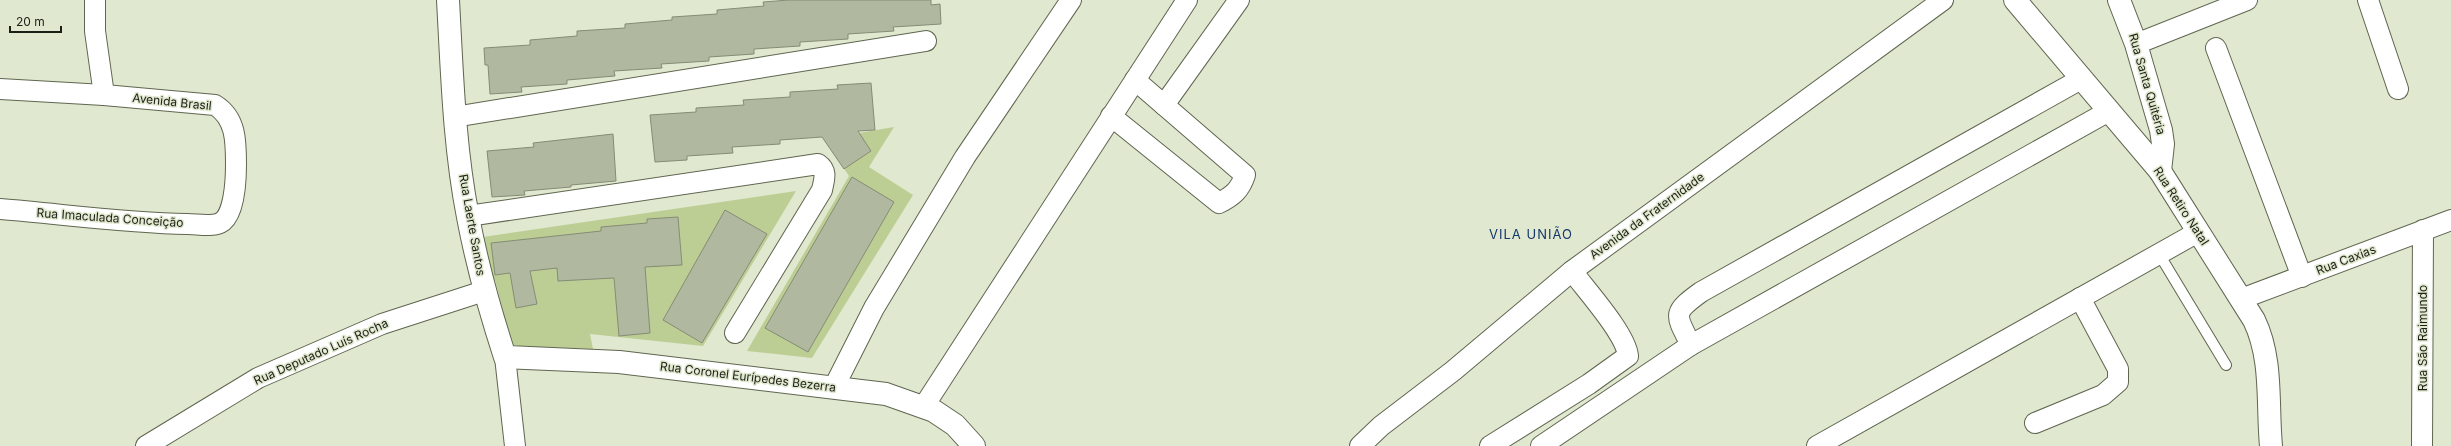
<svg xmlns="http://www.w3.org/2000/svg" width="2451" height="446" font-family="Inter,sans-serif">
	<rect width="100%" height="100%" fill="#e0e8cf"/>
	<g fill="#bdce95">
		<path d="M894 127 869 167 913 195 812 358 747 351 849 176 824 139Z"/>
		<path d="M796 191 703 346 590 334 593 349 512 346 495 280H488L483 237Z"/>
	</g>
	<g fill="#b0b8a0" stroke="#858c75">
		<path d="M789 0H931V5L940 4 941 24 893 27 894 31 848 34V39L800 42V46L754 49V54L709 57V61L661 64 662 68 614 71 615 76 567 80V84L521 87 522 92 490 94 488 65H485L484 48 530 45V40L577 36V31L625 28V24L672 20V17L717 14V10L764 6 763 2Z"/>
		<path d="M871 83 875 130 858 131 871 151 844 169 822 137 780 140V144L732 147 733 153 687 156V160L655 162 650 115 696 112V108L744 105 743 100 790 97V92L838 89 837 85Z"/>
		<path d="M613 134 616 181 571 185V187L524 191 525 195 492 197 487 151 534 147 533 143Z"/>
		<path d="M852 177 894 202 808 352 765 328Z"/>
		<path d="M725 210 767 234 702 343 663 320Z"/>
		<path d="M678 217 682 265 645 267 650 333 619 336 614 278 558 281 557 268 530 271 537 304 516 308 510 273 495 275 491 243 601 231V227L647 223V219Z"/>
	</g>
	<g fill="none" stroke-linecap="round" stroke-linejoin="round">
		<defs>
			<path id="service" d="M2159 254 2226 365"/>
			<g id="minor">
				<path d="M95 0V31L104 95"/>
				<path d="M2368 0 2398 89"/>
				<path d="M2136 44 2247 0"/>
				<path d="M2216 48 2302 277"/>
				<path d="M0 89 104 95 215 105C236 118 236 141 236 164 236 178 235 216 220 223 211 227 197 224 187 224 125 223 62 214 0 209"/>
				<path d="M1164 105 1239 0"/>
				<path d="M1111 116 1219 203C1233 196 1240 190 1245 175L1135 80"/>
				<path d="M454 117 926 41"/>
				<path d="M468 216 818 164C828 171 824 180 822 190L735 333"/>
				<path d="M2241 299 2451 220"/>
				<path d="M1691 345C1675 314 1672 313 1701 292L2081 79"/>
				<path d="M505 357 515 446"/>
				<path d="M834 387 874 308 965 157 1071 0"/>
				<path d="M924 406 1187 0"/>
				<path d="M2035 423 2103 395 2118 382V369L2080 298"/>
				<path d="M146 446 258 378 382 324 484 291"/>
				<path d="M1360 446 1381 426 1453 371 1572 271 1943 0"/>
				<path d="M1490 446 1589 384 1628 356C1626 334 1586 290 1572 271"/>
				<path d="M1541 446 1691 345 2109 111"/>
				<path d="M1817 446 2198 232"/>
				<path d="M2422 446 2423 230"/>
			</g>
			<g id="tertiary">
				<path d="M448 0C452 72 454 146 468 217 477 265 490 311 505 357L619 362 886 394 934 411 955 425 974 446"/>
				<path d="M2015 0 2160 171 2254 320C2273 359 2267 404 2271 446"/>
				<path d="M2119 0 2136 44 2161 130 2163 144 2160 171"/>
			</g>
		</defs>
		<use href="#service" stroke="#5f6650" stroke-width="12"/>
		<use href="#minor" stroke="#5f6650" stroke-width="22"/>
		<use href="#tertiary" stroke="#5f6650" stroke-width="24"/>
		<use href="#service" stroke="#fff" stroke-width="10"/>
		<use href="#minor" stroke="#fff" stroke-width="20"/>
		<use href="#tertiary" stroke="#fff" stroke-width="22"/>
	</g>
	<g text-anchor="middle" stroke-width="3" stroke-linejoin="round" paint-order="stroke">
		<g font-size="12" fill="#1d1f16" stroke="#e0e8cf">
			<text transform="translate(2147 84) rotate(74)" y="4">Rua Santa Quitéria</text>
			<text transform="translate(172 102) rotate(6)" y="4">Avenida Brasil</text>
			<text transform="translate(2181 206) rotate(57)" y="4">Rua Retiro Natal</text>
			<text transform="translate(1647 216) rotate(-36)" y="4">Avenida da Fraternidade</text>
			<text transform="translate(110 218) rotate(4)" y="4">Rua Imaculada Conceição</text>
			<text transform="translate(472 225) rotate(80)" y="4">Rua Laerte Santos</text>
			<text transform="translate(2346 260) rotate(-21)" y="4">Rua Caxias</text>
			<text transform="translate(2423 338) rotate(-90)" y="4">Rua São Raimundo</text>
			<text transform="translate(321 352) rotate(-24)" y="4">Rua Deputado Luís Rocha</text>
			<text transform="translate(748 377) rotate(7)" y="4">Rua Coronel Eurípedes Bezerra</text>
		</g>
		<g font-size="13" letter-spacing="1" fill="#14386c" stroke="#e0e8cf">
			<text x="1531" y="239">VILA UNIÃO</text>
		</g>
	</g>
	<path d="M10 26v6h51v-6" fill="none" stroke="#1d1f16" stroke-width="2"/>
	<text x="16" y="26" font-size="12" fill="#1d1f16" stroke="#e0e8cf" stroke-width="3" paint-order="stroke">20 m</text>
</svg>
